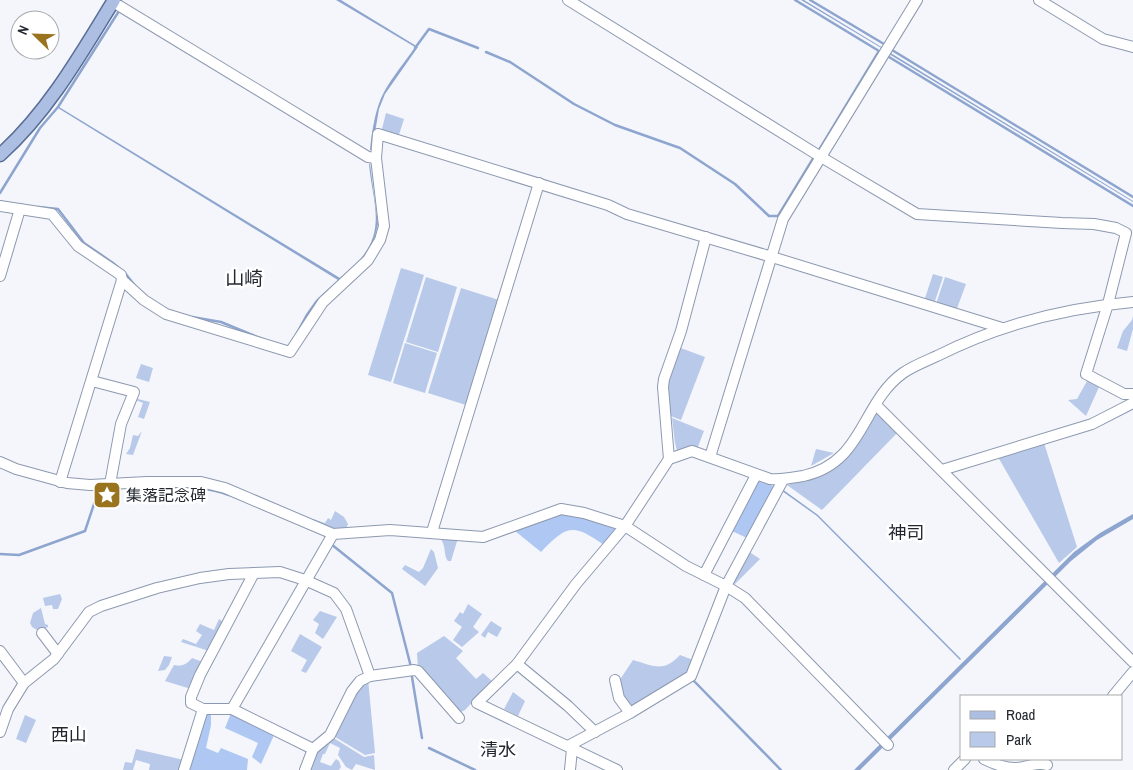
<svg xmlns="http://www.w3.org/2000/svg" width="1133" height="770" font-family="'Archivo Narrow','Noto Sans JP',sans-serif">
	<rect width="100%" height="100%" fill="#f4f6fb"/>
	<g fill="#b8c9e9">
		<path d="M386 113 404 119 398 138 381 133Z"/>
		<path d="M401 268 424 275 391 382 368 375Z"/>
		<path d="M933 274 943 277 934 304 924 301Z"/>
		<path d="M426 277 457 287 438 352 406 342Z"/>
		<path d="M945 277 966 284 956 311 936 304Z"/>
		<path d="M461 288 499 300 466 405 428 393Z"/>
		<path d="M1133 316V329L1127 351 1117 348 1123 331 1132 320Z"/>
		<path d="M405 343 437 353 425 393 393 383Z"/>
		<path d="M678 347 705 357 681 420 668 415V375Z"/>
		<path d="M141 364 153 368 149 382 136 378Z"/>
		<path d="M1087 381 1099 387 1086 416 1068 400 1077 399Z"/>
		<path d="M134 398 150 402 144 419 138 417 143 403 133 399Z"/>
		<path d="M875 414 881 415 899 431 822 510 787 485 824 474 839 464Z"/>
		<path d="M672 418 704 431 697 449 677 451 675 443Z"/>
		<path d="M142 431 133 455 126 454 130 448 133 435 138 436Z"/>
		<path d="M1044 443 1077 547 1059 563 998 457Z"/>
		<path d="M816 449 834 453 811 466Z"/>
		<path d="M120 486 115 498 98 497V493L114 492 116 488Z"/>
		<path d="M335 511 344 517 348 524 345 531 333 532 312 523 313 519 325 523 328 518 331 520Z"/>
		<path d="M440 538H458L451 561H448C443 555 447 547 440 538Z"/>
		<path d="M431 549 434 552 438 568 425 586 402 569 405 565 419 572 423 568Z"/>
		<path d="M748 551 760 559 735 584 732 583Z"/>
		<path d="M60 594 62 599 58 609H53L52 605 45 606 43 598Z"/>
		<path d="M468 604 482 614 473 627 479 632 462 647 453 640 462 627 454 621 460 612 463 614Z"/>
		<path d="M41 608 45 624 48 625V627L39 631 32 627 30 623 33 613Z"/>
		<path d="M320 611 337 617 323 639 315 633 319 624 313 620Z"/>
		<path d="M219 619 225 623 209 651 181 642 183 639 196 644 202 635 196 631 200 624 214 630Z"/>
		<path d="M491 621 502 628 497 637 488 632 485 638 481 635Z"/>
		<path d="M300 634 322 647 306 673 301 671 307 660 291 651Z"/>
		<path d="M444 636 463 651 456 658 476 679 483 673 492 681 465 710 459 713 418 669 417 653Z"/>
		<path d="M680 655 693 660 685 675 630 707 621 695 619 681 633 660C654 666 663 673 680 655Z"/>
		<path d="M164 656 172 657 169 665 165 670 158 671Z"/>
		<path d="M192 658 203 662 191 689 165 681 174 665C182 667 187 664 192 658Z"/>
		<path d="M368 679 375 753 365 755 332 735 354 692Z"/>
		<path d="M513 692 525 701 518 716 504 709Z"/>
		<path d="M25 715 36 720 26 743 16 739Z"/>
		<path d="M332 737 364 757 374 755 375 770 356 764 352 770 346 767 338 755 340 748 330 743 325 754H323L320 762 331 766 336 759 339 761 341 767 339 770H308L314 751Z"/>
		<path d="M136 749 184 760 181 770H149L150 764 136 760 133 770H123L125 762 132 763Z"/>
	</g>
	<g fill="#afc7f3">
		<path d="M757 481 774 486 747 538 732 531Z"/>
		<path d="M558 513C577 515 596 522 615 529L604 545C573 523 567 525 541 552L515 531Z"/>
		<path d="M204 712H211V725L206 748 218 753 221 748 248 759 247 770H188Z"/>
		<path d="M231 713 275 733 261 764 252 757 258 743 225 728Z"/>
	</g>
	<g fill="#8da5cf">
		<path d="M336 0H341L418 47 385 94 379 109 372 150H370C372 131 375 109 384 92 392 77 405 62 415 47Z"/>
		<path d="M801 0H804L883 48V49Z"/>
		<path d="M889 52 1133 201V202L889 54Z"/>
		<path d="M59 107 340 278C347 271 356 265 362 257 386 227 372 199 369 164H370L378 224 374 240 363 259 317 301 288 347 306 314 316 300 338 280 58 108Z"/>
		<path d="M782 489 818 515 961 659 960 660 817 516 782 491Z"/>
		<path d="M1133 514V519L1097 540 1071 561 860 770H854L1074 552 1100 533Z"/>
	</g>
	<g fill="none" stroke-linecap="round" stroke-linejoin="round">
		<g stroke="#8da5cf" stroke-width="2.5">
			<path d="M795 0 879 51 819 150"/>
			<path d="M810 0 884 44"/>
			<path d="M415 48 429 29 478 48"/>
			<path d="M892 50 1133 197"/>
			<path d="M486 52 510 62 574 104 615 125 680 148 735 184 769 216H778L814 157"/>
			<path d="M889 57 1133 206"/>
			<path d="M0 193 40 128 58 107 119 11"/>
			<path d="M38 207 58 209 84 243 113 263 125 273 136 287"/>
			<path d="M192 317 221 322 265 340"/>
			<path d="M143 487H155"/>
			<path d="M163 487C185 487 208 487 229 495"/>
			<path d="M331 544 392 593 411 667"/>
			<path d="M0 554 19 555 85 531 96 498 115 499 120 487"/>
			<path d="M412 677 422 738"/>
			<path d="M693 680 781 770"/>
			<path d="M429 748 475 770"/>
		</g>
		<defs>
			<g id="minor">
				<path d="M568 0 821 157 917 214 1062 223 1094 224 1116 228 1126 233 1108 304 1086 374 1124 394H1133"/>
				<path d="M1039 0 1103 39 1133 47"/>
				<path d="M113 2 368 157 376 158"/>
				<path d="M0 206 52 214 78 246 121 275 122 280 144 300 166 314 290 352 323 302 368 260 380 240 384 226 376 158 378 134 608 205 627 214 772 257 1002 328"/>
				<path d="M0 276 20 209"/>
				<path d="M92 381 134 392 121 424 110 484"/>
				<path d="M876 405 1133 662"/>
				<path d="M710 457 783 219 917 0"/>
				<path d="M669 459 663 387 664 379 681 331 706 237"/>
				<path d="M0 462 16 469 67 483 90 485 147 482H201L225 488 333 534 390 530 483 537 561 509 584 513 625 526 686 566 726 586 745 598 888 745"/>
				<path d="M942 470 1092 424 1133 403"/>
				<path d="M60 482 122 280"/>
				<path d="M432 532 539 183"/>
				<path d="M254 573 200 675 191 697V703L203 709H232L313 749"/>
				<path d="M704 575 756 475"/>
				<path d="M42 633 58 654"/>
				<path d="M0 651 24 683"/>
				<path d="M517 664 568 706 595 732"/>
				<path d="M615 680 619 698 630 713"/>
				<path d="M1113 696 1133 672"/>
				<path d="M232 709 333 534"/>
				<path d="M0 732 8 709 24 683 54 659 89 612 101 606 157 588 200 578 229 574 280 572 305 580 334 593 346 609 370 676"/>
				<path d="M568 746 630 713 691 676 726 586 783 480"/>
				<path d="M984 759C994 764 1004 768 1015 768 1027 768 1036 761 1047 765"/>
				<path d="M184 770 203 709"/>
				<path d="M305 770 313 749 330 735 352 691 360 681 370 676 414 670 418 671 459 718"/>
				<path d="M570 770 572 749"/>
				<path d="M617 770 477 703 517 664 576 584 625 526 669 459 692 451 770 479C782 480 791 478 803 476 864 463 861 403 903 373 913 366 926 361 937 356 998 325 1065 308 1133 302"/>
				<path d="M954 770 965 759"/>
			</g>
			<path id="major" d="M0 155C48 112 81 54 114 0"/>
		</defs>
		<use href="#minor" stroke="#8d99b0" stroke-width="12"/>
		<use href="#major" stroke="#586e97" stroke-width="15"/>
		<use href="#minor" stroke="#fff" stroke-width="10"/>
		<use href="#major" stroke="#acbee2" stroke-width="12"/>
	</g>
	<defs>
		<symbol id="sight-square" viewBox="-11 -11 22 22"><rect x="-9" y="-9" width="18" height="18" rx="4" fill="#99731e" stroke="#fff"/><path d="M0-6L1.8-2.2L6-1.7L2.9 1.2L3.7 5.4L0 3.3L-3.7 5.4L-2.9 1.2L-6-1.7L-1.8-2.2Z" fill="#fff"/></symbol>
	</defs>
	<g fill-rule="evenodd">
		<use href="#sight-square" x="91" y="479" width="32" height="32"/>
	</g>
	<g text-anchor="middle" stroke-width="5" stroke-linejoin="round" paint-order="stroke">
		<g font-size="16" fill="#232830" stroke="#fff" text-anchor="start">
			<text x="126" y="501">集落記念碑</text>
		</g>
		<g font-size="18" fill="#232830" stroke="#fff">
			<text x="906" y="539">神司</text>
			<text x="69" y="741">西山</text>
			<text x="498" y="756">清水</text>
		</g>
		<g font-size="19" fill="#232830" stroke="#fff">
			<text x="244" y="285">山崎</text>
		</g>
	</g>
	<rect x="960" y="695" width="162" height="65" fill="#ffffff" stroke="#a7a9ac"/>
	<rect x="970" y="711" width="25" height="8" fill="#acbee2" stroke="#a7a9ac"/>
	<text x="1006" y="720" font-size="15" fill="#232830">Road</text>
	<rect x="970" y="732" width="25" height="15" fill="#b8c9e9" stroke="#a7a9ac"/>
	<text x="1006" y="745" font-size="15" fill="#232830">Park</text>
	<g transform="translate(35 35) rotate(293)"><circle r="24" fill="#ffffff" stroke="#a7a9ac"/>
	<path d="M0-4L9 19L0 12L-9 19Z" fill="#99731e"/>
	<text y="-8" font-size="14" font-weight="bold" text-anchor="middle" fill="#232830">N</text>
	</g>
</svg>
